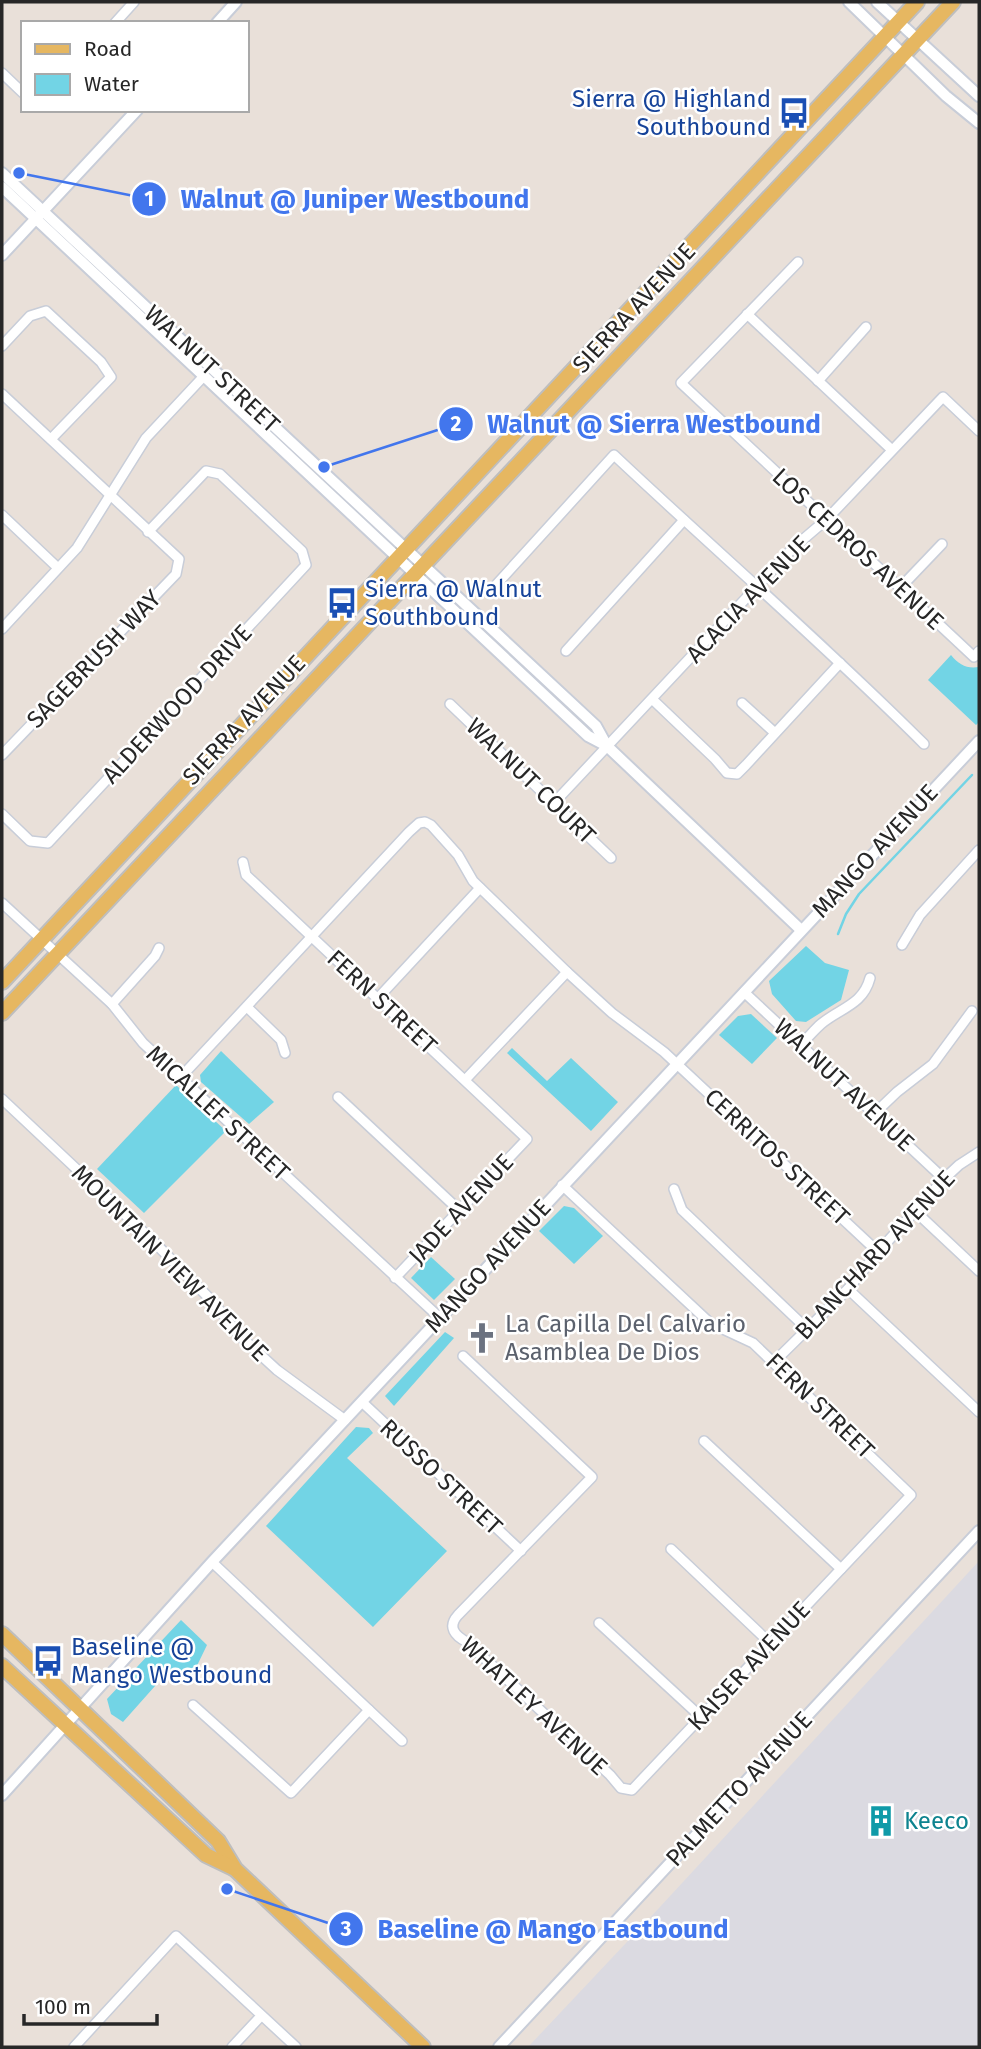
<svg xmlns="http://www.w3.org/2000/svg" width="981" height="2049" font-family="'Fira Sans',sans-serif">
	<rect width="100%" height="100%" fill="#e9e0d9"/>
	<path fill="#dbdae1" d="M979 1561V2047H528L659 1908Z"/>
	<g fill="#72d4e5">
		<path d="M951 655C959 665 967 669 979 667V722L976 725 928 680Z"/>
		<path d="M806 946 825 963 849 970 841 1000 806 1022 796 1021 772 994 769 981Z"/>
		<path d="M751 1014 777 1038 752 1064 719 1035 738 1016Z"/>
		<path d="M512 1048 547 1081 571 1058 618 1102 591 1131 507 1053Z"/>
		<path d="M221 1051 274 1102 249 1124 201 1082 200 1075Z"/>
		<path d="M176 1085 226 1131 144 1213 97 1169Z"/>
		<path d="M564 1206 574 1208 603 1236 574 1264 539 1231Z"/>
		<path d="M431 1257 455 1279 434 1300 411 1278Z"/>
		<path d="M445 1332 454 1338 394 1406 385 1396Z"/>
		<path d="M356 1427 369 1428 373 1433 347 1458 447 1551 373 1627 266 1526Z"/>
		<path d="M181 1620 207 1645 192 1676 163 1677 123 1722 111 1714 107 1699Z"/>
	</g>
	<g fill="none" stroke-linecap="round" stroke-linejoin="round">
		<path stroke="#72d4e5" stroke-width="2.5" d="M838 934 846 914 859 894 972 775"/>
		<defs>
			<g id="minor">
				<path d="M115 23 134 2"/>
				<path d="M2 73 23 93"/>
				<path d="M798 262 681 383 974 657 979 651"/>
				<path d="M747 314 892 450"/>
				<path d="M2 346 30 316 46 311 101 362 111 377 51 439"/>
				<path d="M818 381 866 327"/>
				<path d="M2 394 179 559 176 574 2 755"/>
				<path d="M2 515 58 568"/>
				<path d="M496 585 614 455C717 552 824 644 924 744"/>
				<path d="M900 588 942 544"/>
				<path d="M2 629 77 548 146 438 203 377"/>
				<path d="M566 651 684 520"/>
				<path d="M652 699 715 759 727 773 737 774 746 765 840 663"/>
				<path d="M742 703 775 733"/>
				<path d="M450 704 611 858"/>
				<path d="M554 803 793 548 827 519 943 397 979 431"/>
				<path d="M2 814 30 841 48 843 306 565 302 551 220 474 206 471 148 532"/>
				<path d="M243 862 246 875 527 1139 395 1278"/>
				<path d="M2 903 112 1004 143 1043 440 1318"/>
				<path d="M902 945 920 915 979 850"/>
				<path d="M744 992 944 1179"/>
				<path d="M378 998 480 888"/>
				<path d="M112 1004 155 956 159 948"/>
				<path d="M247 1007 281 1040 285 1053"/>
				<path d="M801 1044C808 1038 814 1030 821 1024 840 1008 863 1005 870 978"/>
				<path d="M180 1078 409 832 419 823 425 822 431 825 458 855 473 881 567 972 612 1013 664 1052 878 1252"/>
				<path d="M465 1080 567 972"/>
				<path d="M338 1097 460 1211"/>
				<path d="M2 1099 152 1240 213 1302 239 1335 277 1370 345 1420"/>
				<path d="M875 1113 897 1092 933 1064 972 1011"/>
				<path d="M674 1189 682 1210 806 1328"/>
				<path d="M916 1212 979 1271"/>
				<path d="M848 1289 979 1412"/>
				<path d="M463 1356 592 1477 458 1615C447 1627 455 1636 467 1642L610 1775 621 1788 632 1790 911 1495 753 1343 710 1323 562 1185"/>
				<path d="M774 1362 848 1289 878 1252 944 1179 959 1165 979 1152"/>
				<path d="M362 1402 521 1551"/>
				<path d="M704 1441 841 1569"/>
				<path d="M671 1549 770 1643"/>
				<path d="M212 1562 402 1741"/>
				<path d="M599 1623 701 1717"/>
				<path d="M193 1705 291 1793 369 1710"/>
				<path d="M74 2047 176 1936 296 2047"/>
				<path d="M232 2047 261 2016"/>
			</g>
			<g id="tertiary">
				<path d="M849 2 946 96 979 123"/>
				<path d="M877 2 979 96"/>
				<path d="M217 23 236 2"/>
				<path d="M2 173 596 726 607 746"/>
				<path d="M2 187 588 736 607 746 801 930"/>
				<path d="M2 255 137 110"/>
				<path d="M2 1795 212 1562 979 741"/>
				<path d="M499 2047 979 1531"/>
			</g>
			<g id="primary">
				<path d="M2 982 917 2"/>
				<path d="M2 1013 953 2"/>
				<path d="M2 1634 218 1841 235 1869 423 2047"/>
				<path d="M2 1666 206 1855 233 1868"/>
			</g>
		</defs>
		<use href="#minor" stroke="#c8cdd8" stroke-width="12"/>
		<use href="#tertiary" stroke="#c8cdd8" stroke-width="14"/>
		<use href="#primary" stroke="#bebebe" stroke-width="18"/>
		<use href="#minor" stroke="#fff" stroke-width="9"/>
		<use href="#tertiary" stroke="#fff" stroke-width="10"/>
		<use href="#primary" stroke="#e6b761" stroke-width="14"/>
	</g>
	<defs>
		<symbol id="bus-bare" viewBox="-9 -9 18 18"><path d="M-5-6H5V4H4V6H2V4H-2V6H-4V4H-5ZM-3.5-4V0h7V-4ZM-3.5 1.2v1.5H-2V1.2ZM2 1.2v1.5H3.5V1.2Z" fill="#1a4fb4" stroke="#fff" stroke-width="2.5" paint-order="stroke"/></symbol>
		<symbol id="church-bare" viewBox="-9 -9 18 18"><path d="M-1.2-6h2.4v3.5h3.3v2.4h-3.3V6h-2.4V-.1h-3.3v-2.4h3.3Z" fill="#6b7280" stroke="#fff" stroke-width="2.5" paint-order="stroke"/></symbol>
		<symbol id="building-bare" viewBox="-9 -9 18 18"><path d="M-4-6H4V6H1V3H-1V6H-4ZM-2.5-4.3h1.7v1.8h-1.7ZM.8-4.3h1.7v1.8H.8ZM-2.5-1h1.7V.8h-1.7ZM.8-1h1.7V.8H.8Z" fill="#0f9aa8" stroke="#fff" stroke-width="2.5" paint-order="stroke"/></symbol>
	</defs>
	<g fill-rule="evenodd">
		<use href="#bus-bare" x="772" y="91" width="44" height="44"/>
		<use href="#bus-bare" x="320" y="581" width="44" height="44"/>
		<use href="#church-bare" x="460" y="1316" width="44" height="44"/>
		<use href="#bus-bare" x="26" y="1639" width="44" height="44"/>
		<use href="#building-bare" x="859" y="1799" width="44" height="44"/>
	</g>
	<g text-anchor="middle" stroke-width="5" stroke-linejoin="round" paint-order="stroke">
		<g font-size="24" fill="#164399" stroke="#fff" text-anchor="start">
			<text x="771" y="107" text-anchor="end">Sierra @ Highland<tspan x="771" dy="28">Southbound</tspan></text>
			<text x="365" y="597">Sierra @ Walnut<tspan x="365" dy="28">Southbound</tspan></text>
			<text x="71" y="1655">Baseline @<tspan x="71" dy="28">Mango Westbound</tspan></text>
		</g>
		<g font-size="24" fill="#272727" stroke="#fff">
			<text transform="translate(634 308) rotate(-47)" y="8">SIERRA AVENUE</text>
			<text transform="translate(212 369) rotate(43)" y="8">WALNUT STREET</text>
			<text transform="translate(858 549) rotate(43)" y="8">LOS CEDROS AVENUE</text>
			<text transform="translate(748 599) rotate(-46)" y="8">ACACIA AVENUE</text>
			<text transform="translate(94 659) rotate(-46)" y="8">SAGEBRUSH WAY</text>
			<text transform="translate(177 704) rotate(-47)" y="8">ALDERWOOD DRIVE</text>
			<text transform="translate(244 720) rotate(-47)" y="8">SIERRA AVENUE</text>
			<text transform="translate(531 781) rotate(44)" y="8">WALNUT COURT</text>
			<text transform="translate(875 851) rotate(-47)" y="8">MANGO AVENUE</text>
			<text transform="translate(382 1002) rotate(43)" y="8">FERN STREET</text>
			<text transform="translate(844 1085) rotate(43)" y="8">WALNUT AVENUE</text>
			<text transform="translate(218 1113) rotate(43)" y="8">MICALLEF STREET</text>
			<text transform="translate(777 1157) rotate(43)" y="8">CERRITOS STREET</text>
			<text transform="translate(461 1209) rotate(-47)" y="8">JADE AVENUE</text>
			<text transform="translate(875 1255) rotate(-47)" y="8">BLANCHARD AVENUE</text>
			<text transform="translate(170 1263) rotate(45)" y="8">MOUNTAIN VIEW AVENUE</text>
			<text transform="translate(488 1266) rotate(-47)" y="8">MANGO AVENUE</text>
			<text transform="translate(820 1406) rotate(44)" y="8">FERN STREET</text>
			<text transform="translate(441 1477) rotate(43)" y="8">RUSSO STREET</text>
			<text transform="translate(749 1666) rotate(-47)" y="8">KAISER AVENUE</text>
			<text transform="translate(534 1706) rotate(43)" y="8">WHATLEY AVENUE</text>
			<text transform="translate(739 1789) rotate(-47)" y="8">PALMETTO AVENUE</text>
		</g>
		<g font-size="24" fill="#5b616d" stroke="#fff" text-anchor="start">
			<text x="505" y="1332">La Capilla Del Calvario<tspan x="505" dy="28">Asamblea De Dios</tspan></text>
		</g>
		<g font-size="24" fill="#0d838f" stroke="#fff" text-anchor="start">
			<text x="904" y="1829">Keeco</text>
		</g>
	</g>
	<path fill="none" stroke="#4276ed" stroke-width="2.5" d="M19 173L149 199M324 467L456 424M227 1889L346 1929"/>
	<g fill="#4276ed" stroke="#fff" stroke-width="2.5">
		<circle cx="19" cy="173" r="7"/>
		<circle cx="324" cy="467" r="7"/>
		<circle cx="227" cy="1889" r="7"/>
		<circle cx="149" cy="199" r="18"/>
		<circle cx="456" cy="424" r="18"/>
		<circle cx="346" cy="1929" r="18"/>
	</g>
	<g font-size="21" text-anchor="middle" font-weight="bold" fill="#fff">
		<text x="149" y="206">1</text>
		<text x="456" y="431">2</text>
		<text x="346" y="1936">3</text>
	</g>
	<g font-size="26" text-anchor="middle" font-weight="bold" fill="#4276ed" stroke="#fff" stroke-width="5" stroke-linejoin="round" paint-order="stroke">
		<text x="355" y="208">Walnut @ Juniper Westbound</text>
		<text x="654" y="433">Walnut @ Sierra Westbound</text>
		<text x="553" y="1938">Baseline @ Mango Eastbound</text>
	</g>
	<rect width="981" height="2049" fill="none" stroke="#272727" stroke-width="7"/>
	<rect x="21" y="21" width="228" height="91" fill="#ffffff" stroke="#a9a9a9" stroke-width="2"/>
	<rect x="35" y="44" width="35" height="10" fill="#e6b761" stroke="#a9a9a9" stroke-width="2"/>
	<text x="84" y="56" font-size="21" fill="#272727">Road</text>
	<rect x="35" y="74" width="35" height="21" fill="#72d4e5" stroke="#a9a9a9" stroke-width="2"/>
	<text x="84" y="91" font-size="21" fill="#272727">Water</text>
	<path d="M24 2014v10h133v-10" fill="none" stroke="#272727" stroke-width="3.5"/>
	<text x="35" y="2014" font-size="21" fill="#272727" stroke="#ffffff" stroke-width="5" paint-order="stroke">100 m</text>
</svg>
